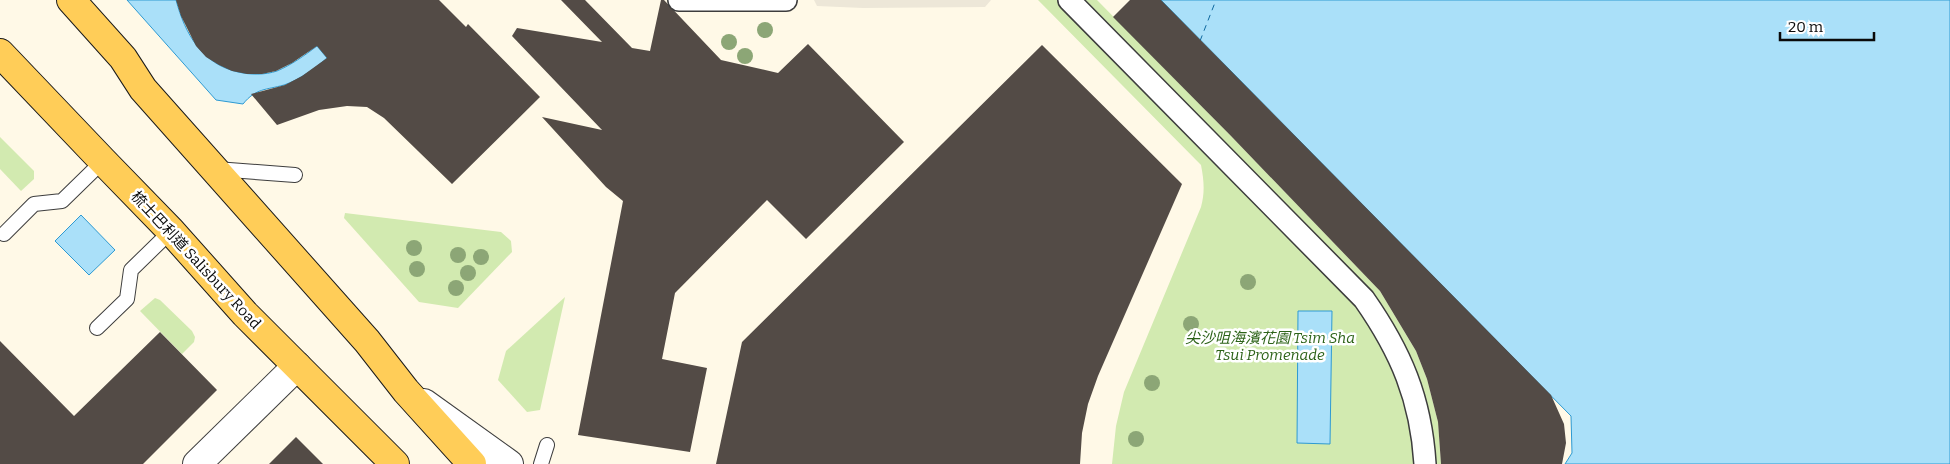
<svg xmlns="http://www.w3.org/2000/svg" width="1950" height="464" font-family="Bitter,'Noto Sans TC',serif">
	<rect width="100%" height="100%" fill="#fff9e7"/>
	<g fill="#d2eab0">
		<path d="M1038 0H1097L1231 136 1380 291 1416 351 1427 379 1438 422 1441 464H1112L1116 426 1124 392 1201 207C1205 193 1204 180 1201 165Z"/>
		<path d="M0 137 34 171V179L21 191 0 169Z"/>
		<path d="M345 213 501 232 511 241 512 252 458 308 419 302 344 218Z"/>
		<path d="M565 297 540 410 527 412 498 380 506 351Z"/>
		<path d="M155 298 160 300 192 331 195 337 194 342 182 354 140 311Z"/>
	</g>
	<path fill="#ede7d8" d="M814 0H991L985 7 863 8 817 6Z"/>
	<g fill="#aae0f9" stroke="#2e9ad2">
		<path d="M127 0H176C185 34 202 64 238 72 251 75 265 75 277 71 291 65 304 56 317 46L327 58C314 69 299 80 284 85 266 90 256 88 243 104L216 100Z"/>
		<path d="M1161 0H1950V464H1565L1572 453 1571 416Z"/>
		<path d="M81 215 115 250 89 275 55 241Z"/>
		<path d="M1298 311H1332L1330 444 1297 443Z"/>
	</g>
	<g fill="none" stroke-linecap="round" stroke-linejoin="round">
		<path stroke="#10699f" stroke-width="1" stroke-dasharray="6 5" stroke-linecap="butt" d="M1200 41 1216 0"/>
	</g>
	<g fill="#534b46">
		<path d="M176 0H439L466 27 468 24 540 97 452 184 384 118 367 107 347 106 319 110 277 125 251 94 285 85 302 76 327 58 317 46 292 63 276 71 262 74H247L232 71 219 65 206 57 196 46 181 16Z"/>
		<path d="M561 0H585L632 48 650 51 661 0H664L721 60 778 73 808 44 904 142 806 239 767 200 675 293 662 359 707 368 690 452 578 435 623 201 606 187 542 117 602 130 512 36 517 28 602 42Z"/>
		<path d="M1130 0H1161L1551 395 1564 424 1566 443 1562 464H1441L1438 422 1427 379 1416 351 1380 291 1231 136 1113 17Z"/>
		<path d="M1042 45 1182 184 1098 376 1088 404 1082 433 1080 464H716L742 342Z"/>
		<path d="M160 332 217 390 143 464H0V341L74 416Z"/>
		<path d="M296 437 323 464H269Z"/>
	</g>
	<g fill="none" stroke-linecap="round" stroke-linejoin="round">
		<defs>
			<g id="service">
				<path d="M216 169 295 175"/>
				<path d="M4 234 34 204 62 201 103 161"/>
				<path d="M97 328 127 299 131 270 171 231"/>
				<path d="M541 464 547 445"/>
			</g>
			<g id="pedestrian">
				<path d="M679 0H786"/>
				<path d="M1069 0 1364 299C1401 352 1421 399 1425 464"/>
			</g>
			<path id="minor" d="M197 464 297 366"/>
			<path id="tertiary" d="M424 403 509 464"/>
			<g id="primary">
				<path d="M71 0 123 58 143 89 367 341 406 391 472 464"/>
				<path d="M0 53 103 161 171 231 245 314 395 464"/>
			</g>
		</defs>
		<use href="#service" stroke="#3d3d3d" stroke-width="16"/>
		<use href="#pedestrian" stroke="#3d3d3d" stroke-width="24"/>
		<use href="#minor" stroke="#3d3d3d" stroke-width="30"/>
		<use href="#tertiary" stroke="#3d3d3d" stroke-width="30"/>
		<use href="#primary" stroke="#1b1b1b" stroke-width="30"/>
		<use href="#service" stroke="#fff" stroke-width="14"/>
		<use href="#pedestrian" stroke="#fff" stroke-width="21"/>
		<use href="#minor" stroke="#fff" stroke-width="28"/>
		<use href="#tertiary" stroke="#fff" stroke-width="28"/>
		<use href="#primary" stroke="#ffcd58" stroke-width="28"/>
	</g>
	<g fill="#8ca676">
		<circle cx="765" cy="30" r="8"/>
		<circle cx="729" cy="42" r="8"/>
		<circle cx="745" cy="56" r="8"/>
		<circle cx="414" cy="248" r="8"/>
		<circle cx="458" cy="255" r="8"/>
		<circle cx="481" cy="257" r="8"/>
		<circle cx="417" cy="269" r="8"/>
		<circle cx="468" cy="273" r="8"/>
		<circle cx="1248" cy="282" r="8"/>
		<circle cx="456" cy="288" r="8"/>
		<circle cx="1191" cy="324" r="8"/>
		<circle cx="1152" cy="383" r="8"/>
		<circle cx="1136" cy="439" r="8"/>
	</g>
	<g text-anchor="middle" stroke-width="5" stroke-linejoin="round" paint-order="stroke">
		<g font-size="15" fill="#0a0a0a" stroke="#fff">
			<text transform="translate(196 260) rotate(47)" y="5">梳士巴利道 Salisbury Road</text>
		</g>
		<g font-size="15" font-style="italic" fill="#2d6319" stroke="#fff">
			<text x="1270" y="343">尖沙咀海濱花園 Tsim Sha<tspan x="1270" dy="17">Tsui Promenade</tspan></text>
		</g>
	</g>
	<path d="M1780 32v8h94v-8" fill="none" stroke="#0a0a0a" stroke-width="2.5"/>
	<text x="1788" y="32" font-size="15" fill="#0a0a0a" stroke="#ffffff" stroke-width="4" paint-order="stroke">20 m</text>
</svg>
